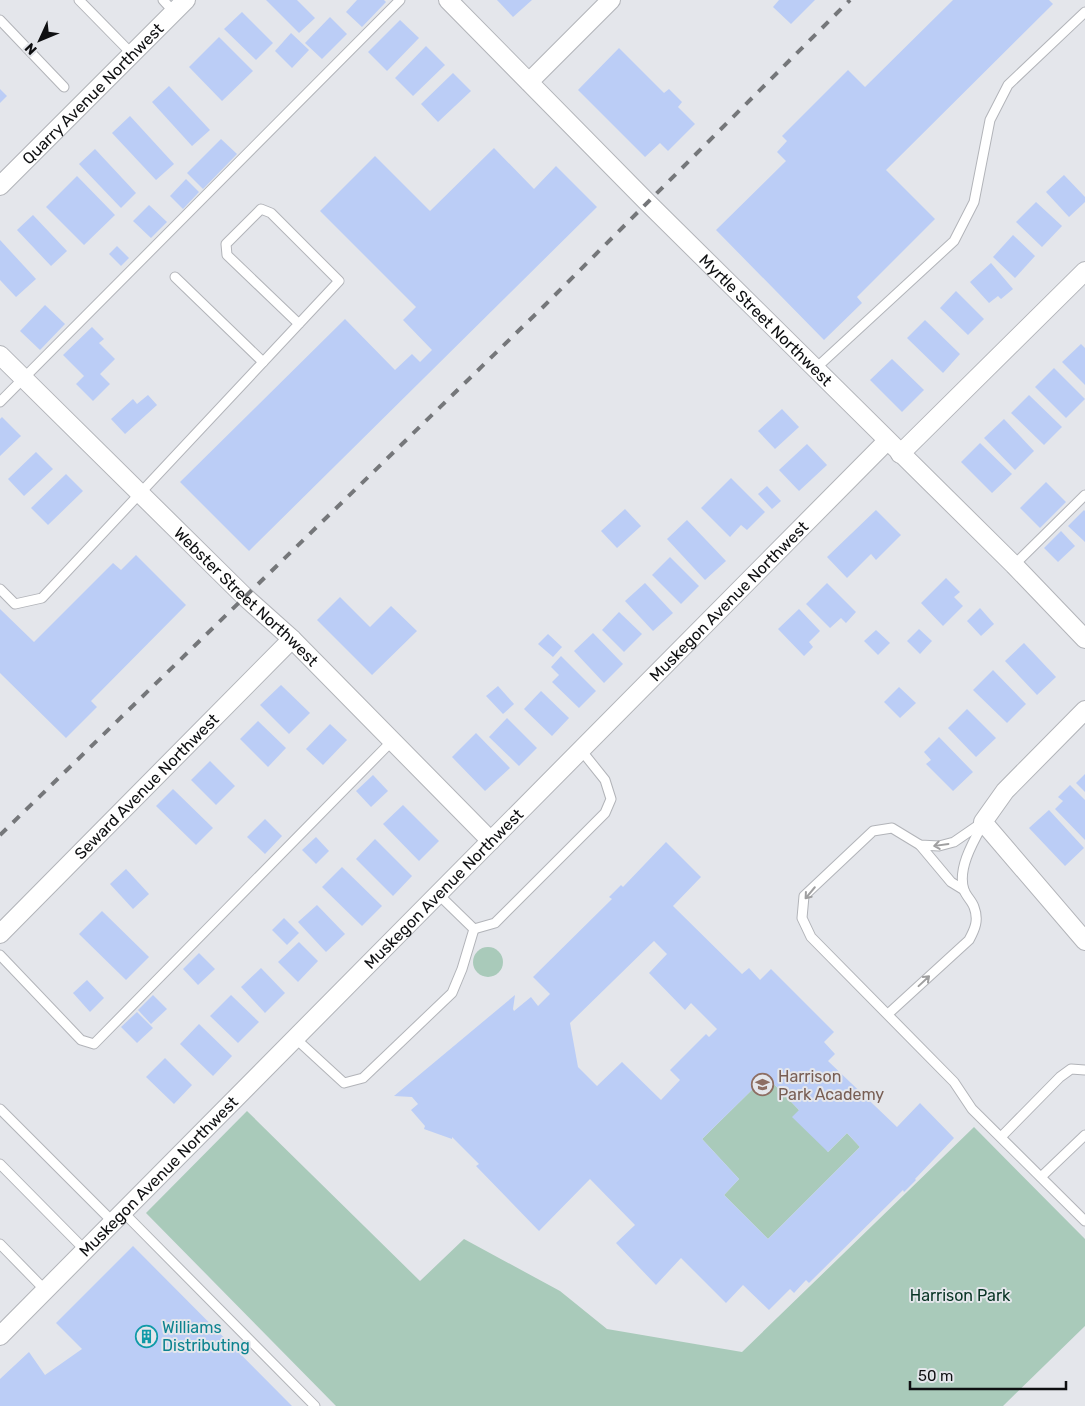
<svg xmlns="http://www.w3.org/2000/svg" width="1085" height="1406" font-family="Rubik,sans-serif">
	<rect width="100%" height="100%" fill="#e4e6eb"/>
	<g fill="#a9caba">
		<circle cx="488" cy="962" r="15"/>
		<path d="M766 1076 799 1110 828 1152 847 1133 860 1147 768 1239 724 1195 739 1179 702 1139Z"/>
		<path d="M247 1111 420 1281 464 1239 560 1291 607 1329 742 1352 974 1127 1085 1239V1326L1003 1406H336L146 1213Z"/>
	</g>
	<g fill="#bbcdf6" fill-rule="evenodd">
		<path d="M266 0H297L315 18 299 33Z"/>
		<path d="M357 0H384L386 2 362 27 346 12Z"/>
		<path d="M497 0H532L513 17Z"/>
		<path d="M779 0H815L791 24 773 7Z"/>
		<path d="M953 0H1049L1053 4 886 170 935 219 857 297 862 303 824 340 716 230 786 161 777 152 787 141 782 136 848 70 865 87Z"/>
		<path d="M242 12 273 43 256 60 224 29Z"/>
		<path d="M330 17 347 34 322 59 305 43Z"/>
		<path d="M400 20 419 38 387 71 368 52Z"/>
		<path d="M291 33 309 50 292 68 275 51Z"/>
		<path d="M219 37 253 71 222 101 189 67Z"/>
		<path d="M426 46 445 65 413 96 395 78Z"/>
		<path d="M619 48 664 93 669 89 682 102 678 107 695 124 668 151 660 143 645 157 578 90Z"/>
		<path d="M453 73 471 91 438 122 421 104Z"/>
		<path d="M169 86 210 130 192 146 152 102Z"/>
		<path d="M0 89 7 96 0 103Z"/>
		<path d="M130 116 174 164 156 180 112 133Z"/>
		<path d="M221 139 237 154 203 189 187 173Z"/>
		<path d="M494 148 534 189 556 166 597 207 249 551 180 482 345 319 395 370 412 354 420 362 432 350 403 320 416 307 320 211 375 156 430 211Z"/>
		<path d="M95 149 136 193 121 208 79 164Z"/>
		<path d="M1064 175 1085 197V202L1069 217 1046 192Z"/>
		<path d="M77 176 115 215 84 245 46 207Z"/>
		<path d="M186 179 199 192 183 209 170 196Z"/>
		<path d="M1036 202 1062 226 1042 247 1016 222Z"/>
		<path d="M149 205 167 222 151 238 133 221Z"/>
		<path d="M33 215 67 251 51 266 17 230Z"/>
		<path d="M1013 235 1035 256 1015 278 993 257Z"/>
		<path d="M0 240 36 279 16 297 0 280Z"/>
		<path d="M117 246 129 258 121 266 109 254Z"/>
		<path d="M991 263 1013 289 1001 299 998 296 989 303 970 282Z"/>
		<path d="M956 291 984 319 968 335 940 308Z"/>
		<path d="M45 305 65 324 40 350 20 331Z"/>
		<path d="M925 320 960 354 943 373 907 338Z"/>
		<path d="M92 327 104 339 99 343 115 359 100 374 110 384 93 401 76 384 84 376 63 355Z"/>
		<path d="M1081 344 1085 348V385L1062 362Z"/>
		<path d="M892 359 924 390 902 412 870 380Z"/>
		<path d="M1054 368 1085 399 1066 418 1035 387Z"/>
		<path d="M148 395 157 405 125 434 111 419 133 399 137 404Z"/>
		<path d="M1029 395 1062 427 1044 445 1011 413Z"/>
		<path d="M782 409 799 427 775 449 758 431Z"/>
		<path d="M2 417 21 436 0 456V419Z"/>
		<path d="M1004 419 1034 451 1015 470 984 438Z"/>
		<path d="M980 443 1012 474 992 493 961 462Z"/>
		<path d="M807 444 827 465 799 491 779 470Z"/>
		<path d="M36 452 53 469 24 496 8 479Z"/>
		<path d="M66 474 83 491 48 525 31 508Z"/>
		<path d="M731 478 765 512 747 530 741 525 730 537 701 508Z"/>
		<path d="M1046 482 1066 502 1040 528 1020 508Z"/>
		<path d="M767 486 781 501 772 509 758 494Z"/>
		<path d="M625 509 641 526 617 548 601 531Z"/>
		<path d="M876 510 901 535 876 560 871 554 847 578 827 557Z"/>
		<path d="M1084 510 1085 511V542L1068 526Z"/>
		<path d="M687 520 726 561 705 580 667 539Z"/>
		<path d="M1061 531 1075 546 1058 562 1044 548Z"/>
		<path d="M136 555 186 605 91 701 97 707 66 738 0 673V609L34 642 113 563 121 570Z"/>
		<path d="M670 557 699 586 681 604 652 575Z"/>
		<path d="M946 578 960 592 954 597 963 606 943 626 921 603Z"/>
		<path d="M645 583 673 613 653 631 625 601Z"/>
		<path d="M827 583 856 612 846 623 841 618 830 628 806 604Z"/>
		<path d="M340 597 370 627 391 606 417 631 372 675 317 620Z"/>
		<path d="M980 608 994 624 981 636 967 621Z"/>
		<path d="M799 609 820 631 809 642 813 647 804 656 778 629Z"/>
		<path d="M619 612 642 634 624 652 602 630Z"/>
		<path d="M919 629 932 641 920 654 907 641Z"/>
		<path d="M876 630 890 643 878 655 864 641Z"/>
		<path d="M593 633 623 664 604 683 574 651Z"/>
		<path d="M548 634 562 647 553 657 538 644Z"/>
		<path d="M1024 643 1056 677 1037 695 1005 661Z"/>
		<path d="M561 656 596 691 579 708 552 682 559 675 551 667Z"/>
		<path d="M993 670 1026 704 1007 723 973 690Z"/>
		<path d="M281 685 310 713 289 734 260 705Z"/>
		<path d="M498 686 514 704 503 714 486 696Z"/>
		<path d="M899 687 916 703 900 718 884 702Z"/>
		<path d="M541 691 569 718 552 736 524 709Z"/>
		<path d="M967 709 996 738 976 757 948 728Z"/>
		<path d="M507 718 537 748 519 766 489 737Z"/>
		<path d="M258 721 286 748 268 767 240 739Z"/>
		<path d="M330 724 347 740 323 765 306 749Z"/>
		<path d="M476 733 510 768 485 791 452 757Z"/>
		<path d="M939 737 973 772 953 791 926 764 931 760 924 752Z"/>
		<path d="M210 761 235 786 216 805 191 780Z"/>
		<path d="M1085 774V792L1076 783Z"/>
		<path d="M373 775 388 791 371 807 356 791Z"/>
		<path d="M1070 785 1085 800V840L1055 809 1063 801 1058 797Z"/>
		<path d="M173 789 213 828 196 845 156 806Z"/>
		<path d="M403 805 439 841 419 861 383 824Z"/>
		<path d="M1049 810 1084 848 1065 866 1029 828Z"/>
		<path d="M265 819 282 836 265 854 247 837Z"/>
		<path d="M316 837 329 851 316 864 302 850Z"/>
		<path d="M375 839 412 876 393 896 356 859Z"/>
		<path d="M666 842 701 877 673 906 742 974 749 968 760 980 771 969 834 1032 824 1042 835 1054 828 1061 897 1127 920 1103 954 1138 915 1179 916 1180 904 1192 903 1190 809 1283 806 1280 794 1293 790 1289 769 1310 743 1285 726 1303 681 1258 656 1285 616 1243 635 1225 590 1179 539 1231 476 1166 479 1164 452 1137V1139L424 1129 425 1126 411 1110 418 1104 412 1097 394 1096 515 995 513 1009 514 1011 531 997 538 1006 550 994 533 977 612 899 609 897 621 885 623 887ZM654 941 667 954 649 973 685 1010 691 1003 717 1029 709 1037 706 1034 670 1070 680 1080 661 1100 622 1062 597 1086 578 1067 570 1023ZM766 1076 799 1110 792 1117 828 1152 847 1133 860 1147 768 1239 724 1195 739 1179 702 1139Z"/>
		<path d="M342 867 382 906 362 926 322 887Z"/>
		<path d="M126 869 149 894 133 909 110 884Z"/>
		<path d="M317 905 345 934 326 952 298 922Z"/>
		<path d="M102 911 149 957 126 980 79 934Z"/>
		<path d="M284 918 299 933 287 945 272 930Z"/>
		<path d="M299 942 318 961 298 982 278 962Z"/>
		<path d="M199 953 215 969 198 985 183 969Z"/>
		<path d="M261 968 285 993 265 1013 241 987Z"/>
		<path d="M87 980 104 998 90 1012 73 993Z"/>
		<path d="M153 995 167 1009 151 1024 138 1010Z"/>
		<path d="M231 995 259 1022 238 1043 210 1016Z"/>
		<path d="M137 1012 153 1028 137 1043 121 1027Z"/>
		<path d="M199 1024 232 1056 213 1076 180 1044Z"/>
		<path d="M165 1058 192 1085 174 1104 146 1077Z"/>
		<path d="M133 1246 292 1406H0V1379L29 1352 45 1375 82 1349 56 1323Z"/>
	</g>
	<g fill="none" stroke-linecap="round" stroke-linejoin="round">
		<defs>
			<g id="service">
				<path d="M79 0 132 54"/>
				<path d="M163 0 174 12"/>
				<path d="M0 20 64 87"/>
				<path d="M175 277 263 362"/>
				<path d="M815 369 954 241 974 202 990 120 1008 85 1085 12"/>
				<path d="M0 402 400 0"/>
				<path d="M1014 565 1085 495"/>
				<path d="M0 589 15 604 42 598 339 281 271 213 261 209 226 244 227 255 299 324"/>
				<path d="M983 822 954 842 939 846 920 845 892 828 873 831 804 896 802 918 811 937 954 1082 972 1109 1085 1221"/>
				<path d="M920 845 951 882 964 890"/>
				<path d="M438 894 474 929 495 923 605 813 611 799 605 780 581 750"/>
				<path d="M0 955 81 1040 94 1044 392 741"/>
				<path d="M888 1014 969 940C975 929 979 920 974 907 972 901 966 896 964 890 957 869 973 842 983 824"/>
				<path d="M295 1038 344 1083 363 1078 452 993 462 969 474 929"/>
				<path d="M0 1109 113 1222"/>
				<path d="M1001 1137 1060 1077 1071 1069 1085 1070"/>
				<path d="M0 1164 85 1250"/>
				<path d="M1041 1177 1085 1135"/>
				<path d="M123 1212 315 1406"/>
				<path d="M0 1244 45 1290"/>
			</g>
			<g id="minor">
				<path id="s1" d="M448 0 648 203 1014 565 1085 639"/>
				<path d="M529 82 611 0"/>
				<path id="s2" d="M0 186 186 0"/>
				<path id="s3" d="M0 355 244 596 292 639 491 841"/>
				<path d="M900 454 1085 271"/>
				<path d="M1085 710 1005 791 983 822 1085 941"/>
				<path id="s4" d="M0 934 292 639"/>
				<path id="s5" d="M0 1336 887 441"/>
			</g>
		</defs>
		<use href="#service" stroke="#b2b4b9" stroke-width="11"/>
		<use href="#minor" stroke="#b2b4b9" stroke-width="20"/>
		<use href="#service" stroke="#fff" stroke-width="9"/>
		<use href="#minor" stroke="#fff" stroke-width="18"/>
		<path stroke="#75777a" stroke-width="4" stroke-dasharray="9 9" stroke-linecap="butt" d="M0 835 544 306 850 0"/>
	</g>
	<defs><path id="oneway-shaft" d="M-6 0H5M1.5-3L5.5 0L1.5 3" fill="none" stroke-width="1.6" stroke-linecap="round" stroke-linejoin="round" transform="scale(1.25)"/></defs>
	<g stroke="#9f9fa0">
		<use href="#oneway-shaft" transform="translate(941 845) rotate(172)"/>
		<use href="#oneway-shaft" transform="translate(810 893) rotate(130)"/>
		<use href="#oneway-shaft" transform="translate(924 981) rotate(-43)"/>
	</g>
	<defs>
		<symbol id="school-ring" viewBox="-11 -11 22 22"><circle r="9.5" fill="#e4e6eb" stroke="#8d6e63" stroke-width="1.5"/><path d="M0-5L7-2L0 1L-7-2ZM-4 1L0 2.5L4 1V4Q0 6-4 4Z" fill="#8d6e63"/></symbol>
		<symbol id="building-ring" viewBox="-11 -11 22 22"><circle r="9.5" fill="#e4e6eb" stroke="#0f9aa8" stroke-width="1.5"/><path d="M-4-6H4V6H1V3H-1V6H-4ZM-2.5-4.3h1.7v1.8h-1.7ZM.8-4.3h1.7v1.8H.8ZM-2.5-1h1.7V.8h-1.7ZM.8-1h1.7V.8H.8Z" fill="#0f9aa8"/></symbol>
	</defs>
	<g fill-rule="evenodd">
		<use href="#school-ring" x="750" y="1072" width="25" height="25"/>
		<use href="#building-ring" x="134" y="1324" width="25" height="25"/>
	</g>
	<g text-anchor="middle" stroke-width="4" stroke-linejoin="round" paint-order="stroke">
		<g font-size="16" fill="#0f1012" stroke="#e4e6eb">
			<text dy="6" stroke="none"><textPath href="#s2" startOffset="131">Quarry Avenue Northwest</textPath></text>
			<text dy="6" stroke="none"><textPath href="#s1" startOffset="451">Myrtle Street Northwest</textPath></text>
			<text dy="6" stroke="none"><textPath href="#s3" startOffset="345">Webster Street Northwest</textPath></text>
			<text dy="6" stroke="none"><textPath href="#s5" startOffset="1035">Muskegon Avenue Northwest</textPath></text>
			<text dy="6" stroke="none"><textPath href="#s4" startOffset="208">Seward Avenue Northwest</textPath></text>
			<text dy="6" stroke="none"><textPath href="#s5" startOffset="630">Muskegon Avenue Northwest</textPath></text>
			<text dy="6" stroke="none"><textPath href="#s5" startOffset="225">Muskegon Avenue Northwest</textPath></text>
		</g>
		<g font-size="16" fill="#785e54" stroke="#e4e6eb" text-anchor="start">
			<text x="778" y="1082">Harrison<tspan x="778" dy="18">Park Academy</tspan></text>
		</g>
		<g font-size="16" fill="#073323" stroke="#e4e6eb">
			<text x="960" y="1301">Harrison Park</text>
		</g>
		<g font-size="16" fill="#0d838f" stroke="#e4e6eb" text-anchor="start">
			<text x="162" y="1333">Williams<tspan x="162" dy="18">Distributing</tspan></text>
		</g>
	</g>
	<g transform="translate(40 40) rotate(226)" stroke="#e4e6eb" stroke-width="4" paint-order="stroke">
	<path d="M0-4L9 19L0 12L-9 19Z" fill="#0f1012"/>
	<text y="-8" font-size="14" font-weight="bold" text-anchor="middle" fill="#0f1012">N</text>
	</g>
	<path d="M910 1381v8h156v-8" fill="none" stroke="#0f1012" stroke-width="2.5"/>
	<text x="918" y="1381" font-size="15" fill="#0f1012" stroke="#e4e6eb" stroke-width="4" paint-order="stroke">50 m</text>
</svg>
